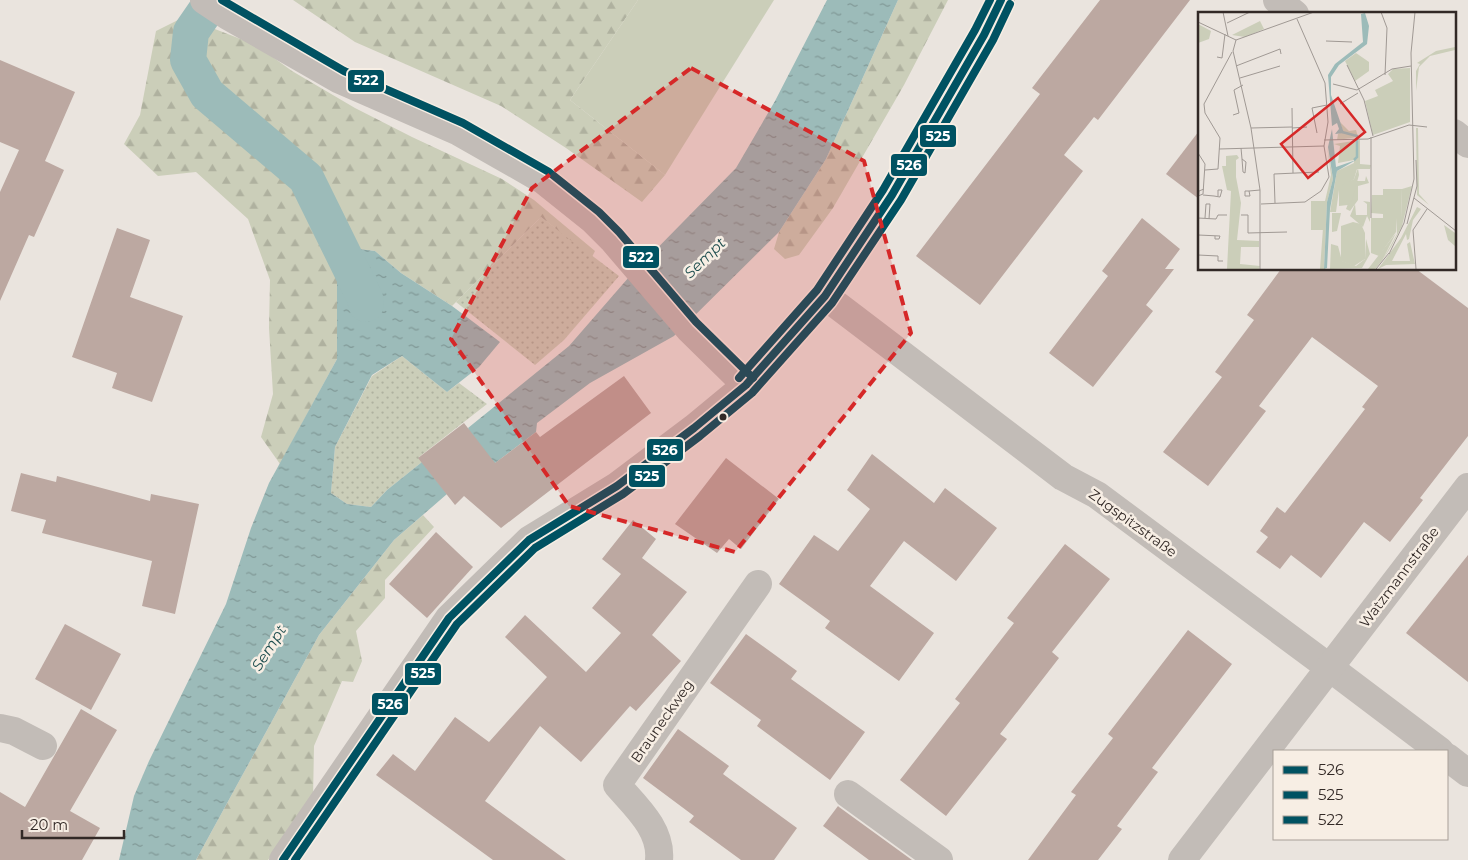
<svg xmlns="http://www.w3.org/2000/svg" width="1468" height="860" font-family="Montserrat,sans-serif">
	<defs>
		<pattern id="grass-dots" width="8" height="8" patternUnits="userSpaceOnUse" patternTransform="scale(1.25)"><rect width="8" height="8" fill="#cbceb9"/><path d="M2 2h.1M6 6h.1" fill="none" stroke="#afb19f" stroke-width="1.8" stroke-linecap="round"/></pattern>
		<pattern id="forest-firs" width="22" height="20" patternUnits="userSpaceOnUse" patternTransform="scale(1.25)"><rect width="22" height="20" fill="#cbceb9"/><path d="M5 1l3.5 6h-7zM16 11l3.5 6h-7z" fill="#afb19f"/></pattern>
		<pattern id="water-ripples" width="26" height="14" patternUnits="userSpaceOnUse" patternTransform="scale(1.25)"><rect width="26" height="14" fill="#9cbbb9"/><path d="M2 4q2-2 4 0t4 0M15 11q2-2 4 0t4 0" fill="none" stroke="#809896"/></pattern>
	</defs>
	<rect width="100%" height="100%" fill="#eae4de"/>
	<g fill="url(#grass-dots)">
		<path d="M541 217 619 276 564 340 535 365 456 302Z"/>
		<path d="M402 356 447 392 459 383 487 404 419 457 422 462 387 490 371 507 347 504 331 493 335 447 372 376Z"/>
	</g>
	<g fill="url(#forest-firs)">
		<path d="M293 0H638L570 100 665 175 642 202 566 148 501 106 355 42Z"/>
		<path d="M898 0H948L904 85 833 208 799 255 785 259 774 249 779 232 826 159Z"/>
		<path d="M184 17 256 45 292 71 355 108 412 137 502 179 534 200 595 251 592 257 541 217 452 306 401 273 375 251 351 248 337 279V359L280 464 261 437 273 394 269 328 270 280 248 219 196 172 158 176 124 144 140 115 156 31Z"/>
		<path d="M423 515 434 527 385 580V598L356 631 362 661 353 682 342 681 314 746 313 799 268 860H196L319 635 394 540Z"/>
	</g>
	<path fill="#cbceb9" d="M638 0H774L665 175 570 100Z"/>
	<g fill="url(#water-ripples)">
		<path d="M827 0H898L826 159 779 232 674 336 590 383 537 423 536 432 486 470 468 428 569 346 629 277 736 168 775 101Z"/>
		<path d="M351 248 375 251 401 273 452 306 500 342 479 367 447 392 402 356 372 375 335 447 331 493 347 504 371 507 387 490 422 462 447 494 394 540 319 635 196 860H119L134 796 149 761 226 604 251 528 269 483 337 359V279Z"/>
	</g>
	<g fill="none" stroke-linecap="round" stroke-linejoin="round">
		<path stroke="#9cbbb9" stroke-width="36" d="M213 0 191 32 188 60 207 94 306 178 365 298 366 304"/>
	</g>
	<g fill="#bca8a1">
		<path d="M1100 0H1190L1098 120 1094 117 1064 155 1083 171 980 305 916 256 1040 94 1032 88Z"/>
		<path d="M0 60 75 92 45 161 64 170 34 237 29 235 0 301V192L19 150 0 142Z"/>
		<path d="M1199 131V199L1166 174Z"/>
		<path d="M1142 218 1180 249 1165 269H1174L1146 305 1153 311 1093 387 1049 353 1108 276 1102 271Z"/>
		<path d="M117 228 150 240 130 297 183 316 152 402 112 388 117 373 72 357Z"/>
		<path d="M1281 269H1416L1468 308V436L1420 498 1423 500 1390 542 1364 522 1321 578 1291 555 1280 569 1256 552 1268 537 1260 531 1277 507 1285 513 1365 409 1362 407 1378 386 1312 337 1259 406 1266 411 1208 486 1163 452 1222 377 1215 372 1254 320 1247 315Z"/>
		<path d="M624 376 651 413 501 528 464 496 455 505 418 458 464 423 495 463 536 432 540 437Z"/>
		<path d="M872 454 934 503 945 488 997 528 956 581 904 541 870 586 934 633 899 681 825 628 830 621 779 584 814 535 838 551 870 509 847 490Z"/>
		<path d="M726 458 779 499 741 549 729 539 717 553 675 524Z"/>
		<path d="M21 473 56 482 57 476 150 501 151 494 199 504 175 614 142 606 152 561 42 533 46 520 11 511Z"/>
		<path d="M633 520 656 539 642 558 687 592 652 635 681 661 636 711 630 706 581 762 540 726 485 801 566 860H493L376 775 393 754 415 771 455 717 489 742 547 677 505 637 525 615 586 672 621 633 592 608 621 574 602 559Z"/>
		<path d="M436 532 473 567 427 618 389 584Z"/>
		<path d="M1065 544 1110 579 1052 652 1059 658 1000 734 1007 739 946 816 900 780 960 703 955 699 1014 623 1007 618Z"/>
		<path d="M1468 555V682L1406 633Z"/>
		<path d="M65 624 121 654 91 710 35 679Z"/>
		<path d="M1188 630 1232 664 1152 768 1158 772 1117 826 1122 829 1098 860H1028L1076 795 1071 792 1113 738 1108 734Z"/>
		<path d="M746 634 797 671 791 679 865 732 830 780 757 726 761 720 710 683Z"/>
		<path d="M81 709 117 730 70 811 100 828 82 860H0V792L25 807Z"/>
		<path d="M678 729 729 766 723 774 797 828 774 860H741L689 822 694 816 643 778Z"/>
		<path d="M838 806 839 807 912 860H869L823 826Z"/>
	</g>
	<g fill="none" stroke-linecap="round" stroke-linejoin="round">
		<g stroke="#c2bcb7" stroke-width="28">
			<path d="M204 0 228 16 340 80 459 132 543 180 593 220 612 239 689 329 746 385"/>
			<path d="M1277 0 1295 14"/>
			<path d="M1454 133 1468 144"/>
			<path d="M825 296 1063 477 1097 495 1330 668 1440 751"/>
			<path d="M0 728 14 731 43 746"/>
			<path d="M1447 757 1468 773"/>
			<path d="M848 794 939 860"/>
			<path d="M283 860 449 618 529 540 617 486 694 428 746 385 825 296 892 195 984 35 1001 0"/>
			<path d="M659 860C662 829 635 806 617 785L758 584"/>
			<path d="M1182 860 1468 487"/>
		</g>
		<defs>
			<path id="bus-1" d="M283 860 449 618 529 540 617 486 694 428 746 385 825 296 892 195 984 35 1001 0"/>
			<path id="bus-2" d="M295 860 457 624 535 548 623 494 700 436 752 393 832 303 901 200 993 40 1010 4"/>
			<g id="bus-3">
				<path d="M222 0 344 71 463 123 549 172 599 212 619 232 696 322 753 378"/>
				<path d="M739 378 817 290 883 190 975 30 990 0"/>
			</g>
		</defs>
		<use href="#bus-1" stroke="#f7eee4" stroke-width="11"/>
		<use href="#bus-2" stroke="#f7eee4" stroke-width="11"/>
		<use href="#bus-3" stroke="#f7eee4" stroke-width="11"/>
		<use href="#bus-1" stroke="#005262" stroke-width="8"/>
		<use href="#bus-2" stroke="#005262" stroke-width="8"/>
		<use href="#bus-3" stroke="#005262" stroke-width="8"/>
	</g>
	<path fill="#d62828" fill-opacity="0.2" stroke="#d62828" stroke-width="4" stroke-dasharray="10 6" stroke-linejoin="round" d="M691 68 864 161 911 333 735 552 569 506 451 339 532 188Z"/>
	<circle fill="#322926" stroke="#f7eee4" stroke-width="2" cx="723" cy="417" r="4.5"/>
	<g text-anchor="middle" stroke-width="5" stroke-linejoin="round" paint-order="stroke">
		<g font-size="14" fill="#322926" stroke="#f7eee4">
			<text transform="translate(1133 523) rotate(36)" y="5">Zugspitzstraße</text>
			<text transform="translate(1399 577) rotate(-53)" y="5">Watzmannstraße</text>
			<text transform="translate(662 721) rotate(-55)" y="5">Brauneckweg</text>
		</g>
		<g font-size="15" font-style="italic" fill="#1f4f50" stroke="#f7eee4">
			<text transform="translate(705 258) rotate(-44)" y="5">Sempt</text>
			<text transform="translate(269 648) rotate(-58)" y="5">Sempt</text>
		</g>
	</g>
	<g transform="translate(1198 12)">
		<rect width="258" height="258" fill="#eae4de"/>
		<path d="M62 9 66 17 47 25 34 23ZM257 35V38L232 44 221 55 218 79V59L222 52 219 51 238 39ZM158 41 171 50V59L157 69 147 49ZM212 56V110L175 123 167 89 180 84 177 78 195 69 190 62 195 57ZM218 116H220L221 182 231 193 219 183ZM214 174 204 214 193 235 184 249 199 222 198 206H203L204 177ZM165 189 172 190V210L169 204 165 215 152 204 157 192 158 203H169V192ZM168 227 172 242 164 256 132 257 133 232 140 234 144 249 158 254 167 247Z" fill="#cbceb9"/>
		<path d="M142 110 151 119 158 118 160 125 139 128 140 122 145 119ZM162 128V152L173 153 172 157H159L156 167 141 178 138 200H132L139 159 156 151V148L140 151 142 134 136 132ZM129 134 135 167 129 190 126 257H122L127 189 133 163ZM168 164 171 171 160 174V188L152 199 148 197 159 169H167ZM219 195 223 197 215 208 211 227 209 228 208 222 194 249H212L209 232 212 230 217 252 188 253 180 257 203 226ZM246 213 257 221V234L250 228ZM198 221 184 249 177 257H170Z" fill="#cbceb9"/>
		<path d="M0 12 13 19 11 27 0 31ZM39 143 41 146 38 148V165L43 191 39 228 61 229V235H43L42 252 62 254 61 257H29L33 179 29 178 24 154H28V144ZM160 156 161 163 154 188 150 193 141 194V175L156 167ZM185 177H204L203 206H198V220L181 244 173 241V206H185V202L173 201 174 183H185ZM113 189H127V218H113ZM134 201H143L139 219 134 220ZM155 210 163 212 167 221V247L156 254 143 249V214Z" fill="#cbceb9"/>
		<path d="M167 1 171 14 169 32 141 53 133 65V83L146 121 137 122 141 117 139 111 134 114 130 63 137 52 165 30 163 2ZM134 117 138 155 158 148 139 159 132 197 129 256 126 257 129 190 135 167 130 135Z" fill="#9cbbb9"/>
		<path fill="none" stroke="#9cbbb9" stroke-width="2.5" d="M144 120 159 124V145L156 148"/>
		<path fill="none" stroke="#a09994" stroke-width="1" d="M25 0 30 24M143 0H167M183 0 189 16 187 63M0 10 38 28 116 0M29 11 52 0M38 28 35 39 53 116 62 178V257M128 29 154 30M19 45 24 46 27 22M149 53 166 88 175 124M38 54 82 37 83 42M42 66 82 54M135 72 159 78 194 57 213 54M142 92 160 81M94 96 95 161M35 103 41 101 36 78 45 73M53 116 94 115M94 116 109 115M119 121 114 96 129 93M126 128 170 127 211 113 229 115M43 136 44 147 45 160 47 161 48 150 44 147M21 137 126 134M0 141 7 152 5 182 0 184M7 158 20 157 22 126 7 101 6 92 34 40M51 179H47V184H52L51 179 62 178M5 183 16 184 22 185 24 178H20V184M216 186 258 219M77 191 76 162 121 160M0 192 1 179 6 177M63 192 107 190 123 179 131 165 126 134 130 110 127 71 99 7M43 203H50V221L89 220M0 206 18 207 20 203H29M7 206 8 192H12L11 207M173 206V125M209 212 219 174 218 148M0 223 22 224 21 227H17V224M191 242 206 211 216 167 213 41 217 0M0 243 20 244V249H25M178 257 191 241M218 257 215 218 229 197"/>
		<path fill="#d62828" fill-opacity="0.15" stroke="#d62828" stroke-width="2.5" d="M140 86 167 120 110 166 83 132Z"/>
		<rect width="258" height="258" fill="none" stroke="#322926" stroke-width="2.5"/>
	</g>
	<g stroke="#f7eee4" stroke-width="2">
		<rect x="347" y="69" width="38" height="24" rx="5" fill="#005262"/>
		<rect x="919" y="124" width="38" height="24" rx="5" fill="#005262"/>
		<rect x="890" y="153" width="38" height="24" rx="5" fill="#005262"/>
		<rect x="622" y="245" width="38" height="24" rx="5" fill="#005262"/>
		<rect x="646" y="438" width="38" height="24" rx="5" fill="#005262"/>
		<rect x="628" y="464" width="38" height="24" rx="5" fill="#005262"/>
		<rect x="404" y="662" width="38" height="24" rx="5" fill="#005262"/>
		<rect x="371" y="692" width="38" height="24" rx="5" fill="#005262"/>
	</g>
	<g font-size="14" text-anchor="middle" font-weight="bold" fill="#fff">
		<text x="366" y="85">522</text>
		<text x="938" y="141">525</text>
		<text x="909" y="170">526</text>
		<text x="641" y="262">522</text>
		<text x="665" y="455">526</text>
		<text x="647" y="481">525</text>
		<text x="423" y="678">525</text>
		<text x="390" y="709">526</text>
	</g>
	<rect x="1273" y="750" width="175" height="90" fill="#f7eee4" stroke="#a89f98"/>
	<rect x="1283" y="766" width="25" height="8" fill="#005262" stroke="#a89f98"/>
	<text x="1318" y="775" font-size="15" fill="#322926">526</text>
	<rect x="1283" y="791" width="25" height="8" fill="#005262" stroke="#a89f98"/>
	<text x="1318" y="800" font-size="15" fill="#322926">525</text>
	<rect x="1283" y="816" width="25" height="8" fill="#005262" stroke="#a89f98"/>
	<text x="1318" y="825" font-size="15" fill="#322926">522</text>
	<path d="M22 830v8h102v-8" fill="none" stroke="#322926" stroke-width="2.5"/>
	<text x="30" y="830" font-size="15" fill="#322926" stroke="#f7eee4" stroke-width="4" paint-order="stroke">20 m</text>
</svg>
